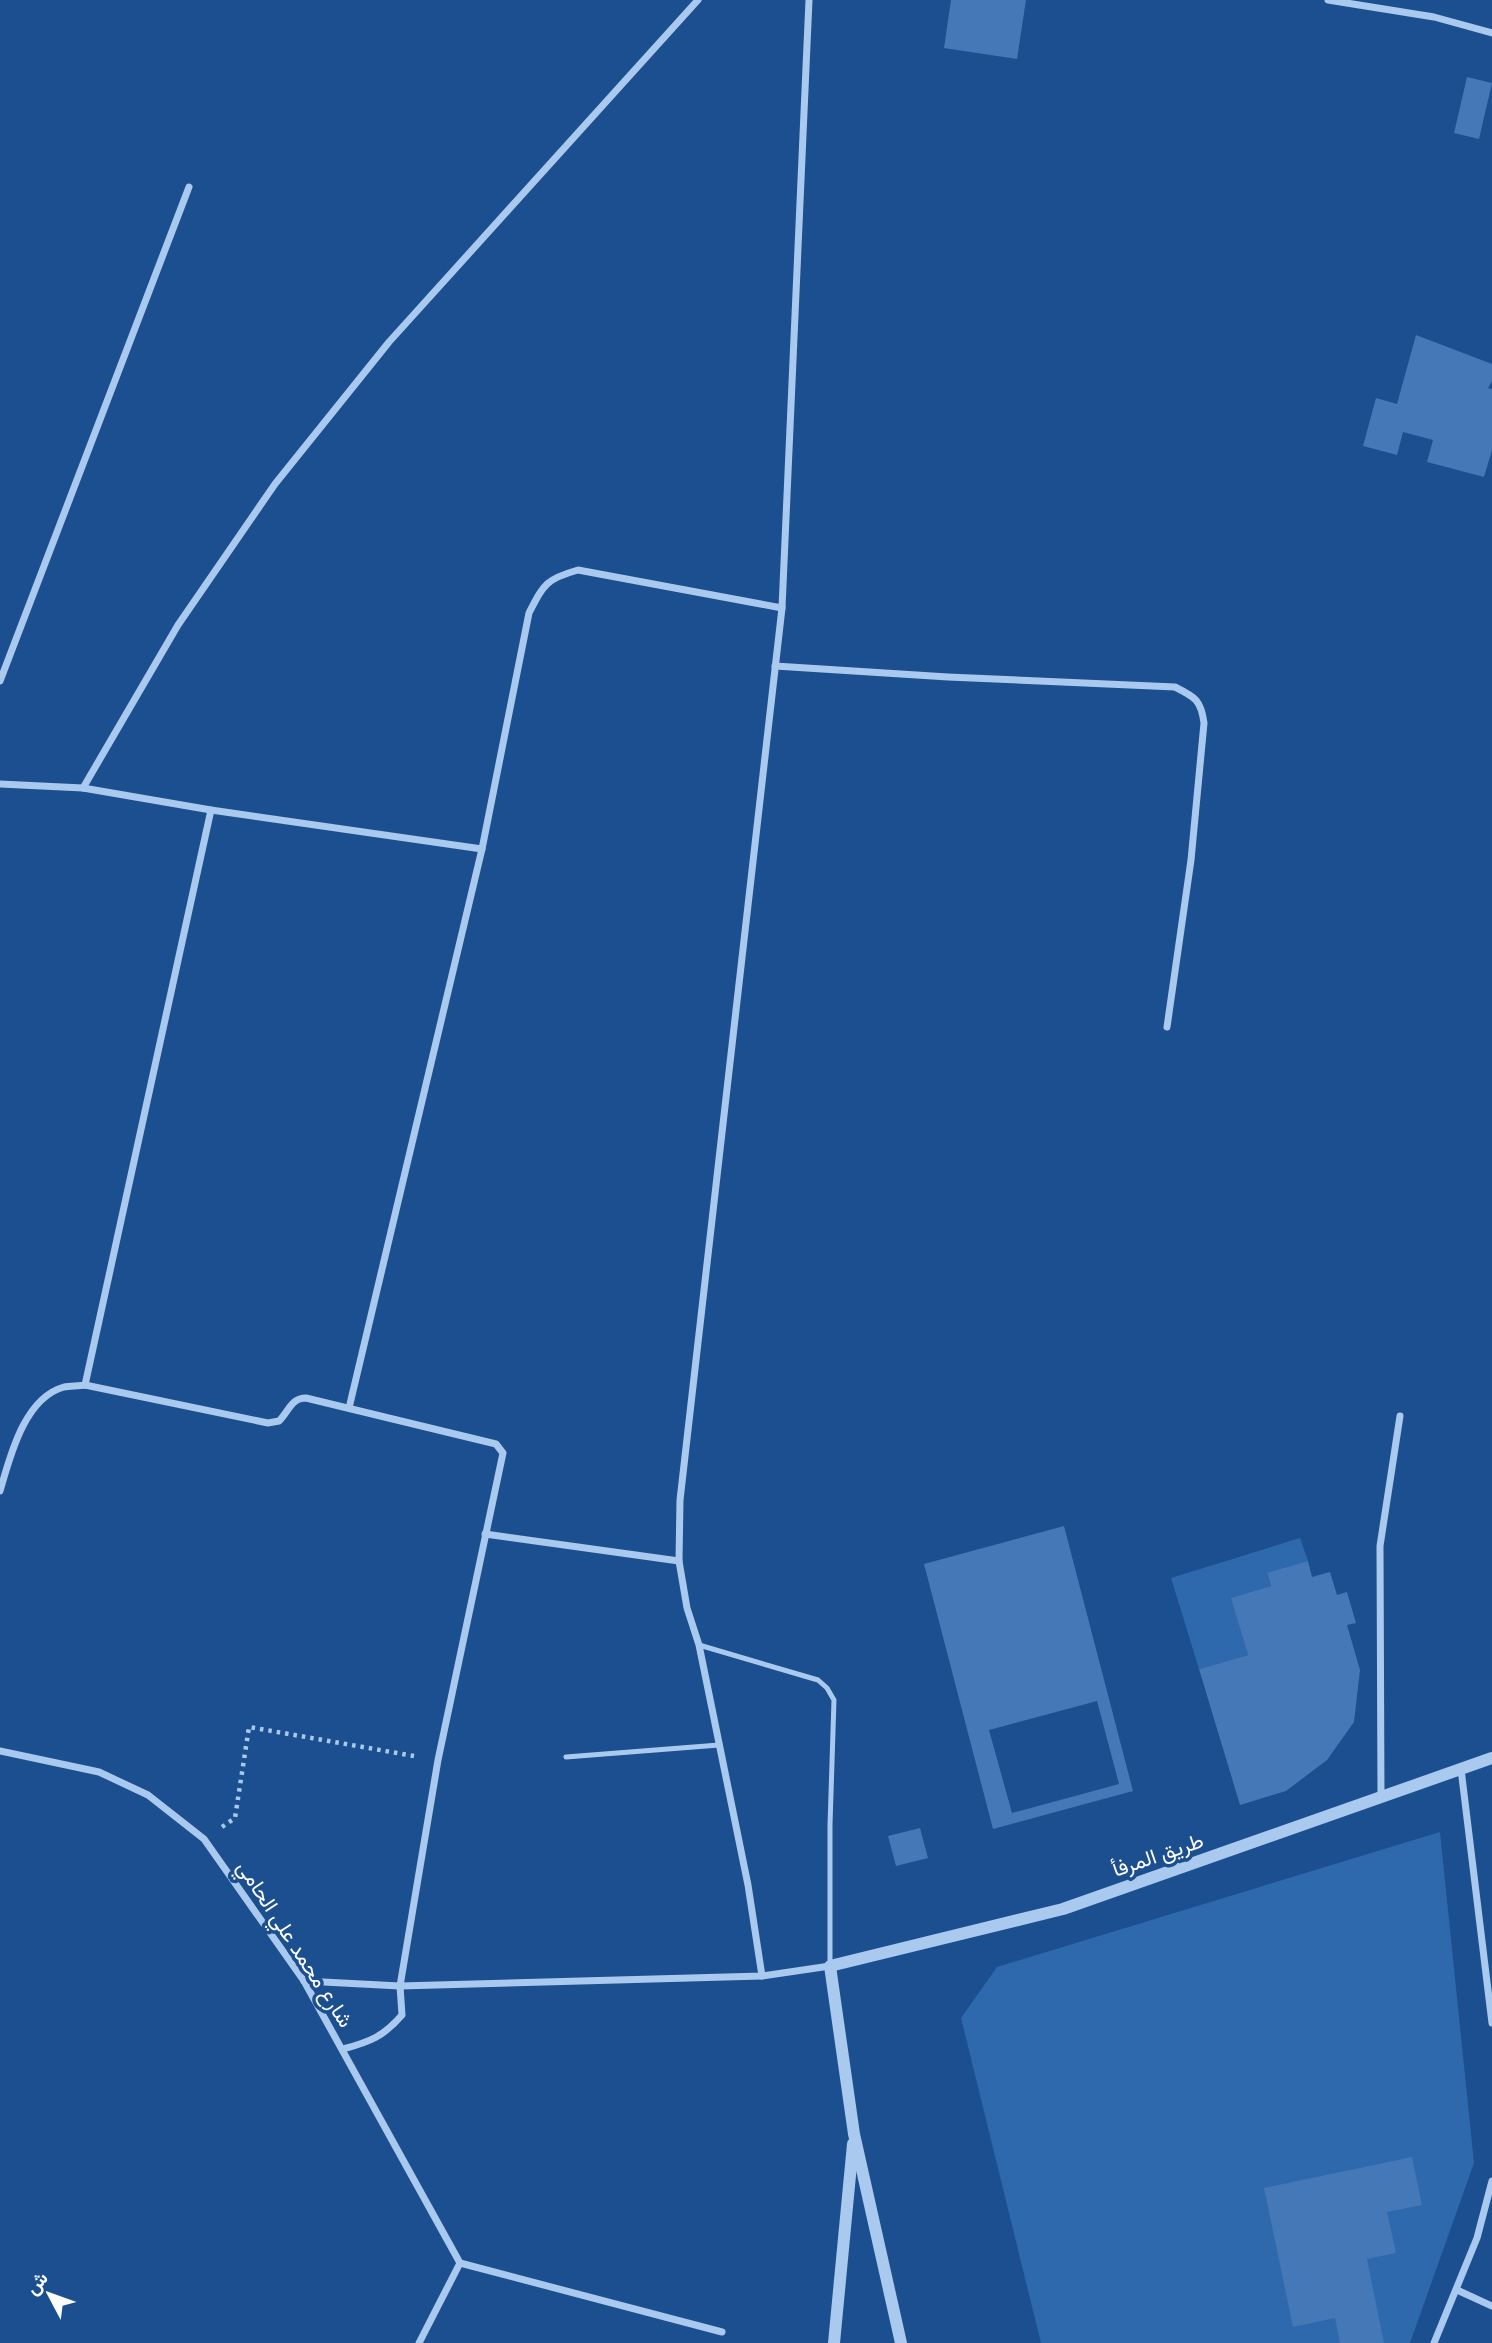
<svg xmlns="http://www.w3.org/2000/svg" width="1492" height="2343" font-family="'Golos Text',Vazirmatn,sans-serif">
	<rect width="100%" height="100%" fill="#1b4f8f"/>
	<g fill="#2e69ad">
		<path d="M1300 1538 1308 1561 1267 1574 1271 1586 1232 1598 1248 1655 1199 1669 1171 1578Z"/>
		<path d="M1440 1832 1474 2163 1410 2343H1041L961 2018 997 1967Z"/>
	</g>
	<g fill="#4478b7" fill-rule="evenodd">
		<path d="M951 0H1026L1017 59 944 48Z"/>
		<path d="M1467 77 1492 83 1479 139 1454 133Z"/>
		<path d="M1416 335 1492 364V381L1488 388 1492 389V450L1484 477 1427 462 1433 440 1403 432 1397 455 1363 446 1376 398 1397 404Z"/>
		<path d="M1064 1526 1133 1791 993 1829 924 1564ZM1097 1701 1119 1784 1012 1813 989 1730Z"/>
		<path d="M1308 1561 1312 1577 1330 1572 1337 1595 1347 1592 1356 1623 1347 1625 1360 1670 1354 1722 1327 1760 1286 1791 1240 1805 1199 1669 1248 1655 1231 1598 1271 1586 1267 1573Z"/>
		<path d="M920 1828 928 1858 896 1866 888 1836Z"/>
		<path d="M1412 2157 1422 2205 1387 2212 1396 2253 1367 2259 1384 2343H1340L1335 2318 1293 2327 1264 2188Z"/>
	</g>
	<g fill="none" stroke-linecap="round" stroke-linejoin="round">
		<path stroke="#a9c9ee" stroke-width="4.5" stroke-dasharray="3.5 5" stroke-linecap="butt" d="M222 1827 235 1818 249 1727 414 1756"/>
		<g stroke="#a9c9ee" stroke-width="5">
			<path d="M699 1645 818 1680 827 1688 834 1700 830 1825V1966"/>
			<path d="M566 1757 719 1745"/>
		</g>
		<g stroke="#a9c9ee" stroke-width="7">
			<path d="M1328 0 1434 17 1492 33"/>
			<path d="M775 666 948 677 1175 687C1195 697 1201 700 1204 723L1191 860 1167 1027"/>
			<path d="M0 681 189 187"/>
			<path d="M0 784 83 788 211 810 482 849 529 613C544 584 546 579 578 570L782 608"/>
			<path d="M83 788 178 625 275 484 389 342 698 0"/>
			<path d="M85 1385 268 1423 279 1421C289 1411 291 1398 306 1398L496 1444 503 1453 438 1760 400 1986 402 2015C384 2036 370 2042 343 2049"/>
			<path d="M349 1408 482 849"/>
			<path d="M0 1491C10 1457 24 1398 64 1387 70 1386 78 1386 85 1385L211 810"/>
			<path d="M485 1534 679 1561"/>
			<path d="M0 1751 99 1772 148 1795 204 1839 304 1981 460 2263 419 2343"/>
			<path d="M1461 1769 1492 2023"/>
			<path d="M1381 1797 1380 1546 1400 1416"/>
			<path d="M762 1976 748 1885 699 1645 687 1608 679 1561 680 1500 782 608 809 0"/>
			<path d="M304 1981 400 1986 762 1976 830 1966"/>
			<path d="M460 2263 722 2332"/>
			<path d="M1457 2290 1492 2306"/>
			<path d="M1434 2343 1477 2238 1492 2181"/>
		</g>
		<g stroke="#a9c9ee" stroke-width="12">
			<path d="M834 2343 853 2144"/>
			<path d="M901 2343 854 2134 830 1966 1063 1909 1492 1758"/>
		</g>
	</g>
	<g text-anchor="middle" stroke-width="7" stroke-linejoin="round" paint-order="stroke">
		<g font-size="21" fill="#fff" stroke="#1b4f8f">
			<text transform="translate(1158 1855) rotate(-19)" y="7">طريق المرفأ</text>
			<text transform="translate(295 1944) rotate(57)" y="7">شارع محمد علي الحامي</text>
		</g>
	</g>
	<g transform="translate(49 2294) rotate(311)" stroke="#1b4f8f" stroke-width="5" paint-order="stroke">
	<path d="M0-5L12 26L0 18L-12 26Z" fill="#ffffff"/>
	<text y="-10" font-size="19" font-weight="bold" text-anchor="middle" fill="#ffffff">ش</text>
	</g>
</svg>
